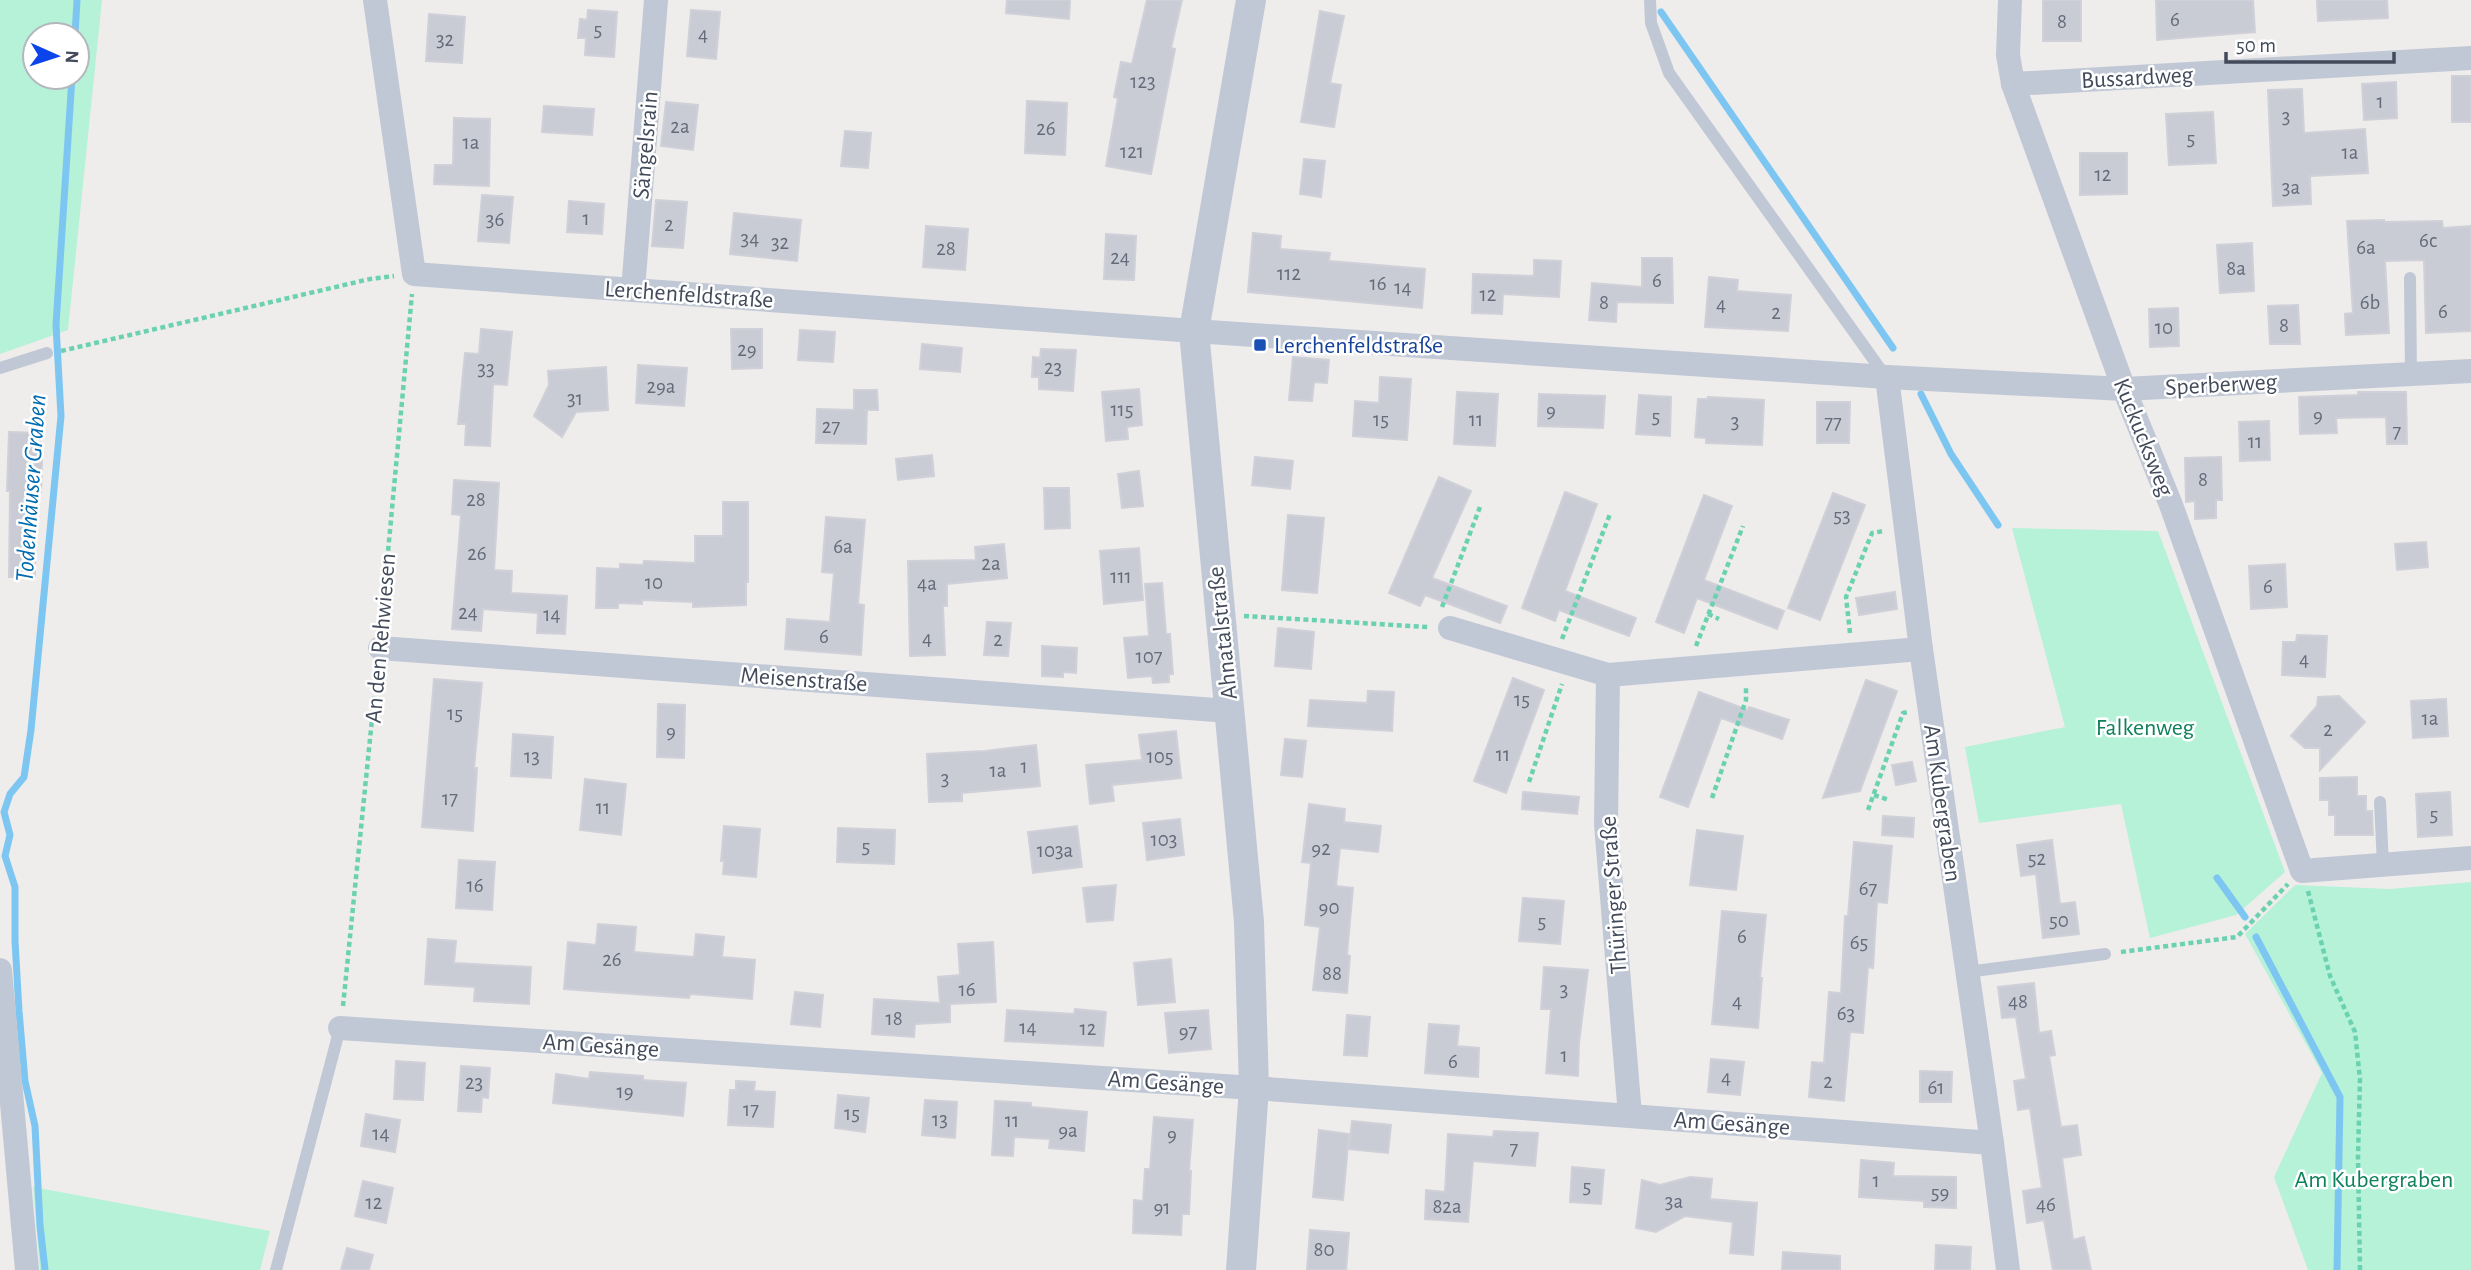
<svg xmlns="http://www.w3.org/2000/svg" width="2471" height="1270" font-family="'Alegreya Sans',sans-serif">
	<rect width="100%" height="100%" fill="#efecec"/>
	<g fill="#b5f2d7" fill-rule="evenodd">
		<path d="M0 0H102L68 330 0 354ZM35 35H77V77H35Z"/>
		<path d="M2012 528 2158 531 2285 872 2236 915 2150 938 2121 804 1979 823 1965 747 2065 727Z"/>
		<path d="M2471 882V1270H2308L2274 1177 2322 1073 2245 934 2295 885 2390 889Z"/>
		<path d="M33 1187 270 1231 260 1270H40Z"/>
	</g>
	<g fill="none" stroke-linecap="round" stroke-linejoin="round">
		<g stroke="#7ec6f2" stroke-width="7">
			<path d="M1661 12 1893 348"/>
			<path d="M75 35 77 0"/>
			<path d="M1921 394 1951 454 1998 525"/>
			<path d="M2217 878 2245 917"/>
			<path d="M2256 937 2340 1097 2337 1270"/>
			<path d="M45 1270 40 1225 35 1126 25 1081 19 1011 15 941V887L5 856 10 835 4 812 10 794 24 777 31 730 61 416 56 325 72 77"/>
		</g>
	</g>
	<g fill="#caccd5" stroke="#cfd0d8" stroke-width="2">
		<path d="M1007 0H1070L1069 19 1006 13Z"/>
		<path d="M1147 0H1182L1171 48 1175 49 1151 174 1106 166 1118 98 1114 97 1121 62 1132 64Z"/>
		<rect x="2043" y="0" width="38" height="41"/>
		<path d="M2156 0H2253L2255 32 2157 40Z"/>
		<path d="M2317 0H2387L2388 18 2318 21Z"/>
		<path d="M588 10 617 12 614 57 585 55 586 38H578L580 19 587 20Z"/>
		<path d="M691 10 720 12 716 59 687 56Z"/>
		<path d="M1320 11 1344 16 1330 83 1341 85 1334 127 1301 122Z"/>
		<path d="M429 14 465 17 462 63 426 61Z"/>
		<rect x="2452" y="76" width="19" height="46"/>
		<path d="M2396 82 2397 118 2364 120 2362 84Z"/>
		<path d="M2302 89 2304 133 2365 129 2368 173 2310 176 2311 204 2273 206 2268 90Z"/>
		<path d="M1027 101 1067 103 1065 155 1025 153Z"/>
		<path d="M666 102 698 105 693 150 661 146Z"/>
		<path d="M544 106 594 109 592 135 542 132Z"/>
		<path d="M2213 112 2216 163 2169 165 2166 114Z"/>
		<path d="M454 118 490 119 489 186 434 184 435 165H453Z"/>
		<path d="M845 131 871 133 868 168 841 166Z"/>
		<path d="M2080 153H2127V194L2080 195Z"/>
		<path d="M1304 159 1325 161 1321 197 1300 194Z"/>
		<path d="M482 195 513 197 509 243 478 241Z"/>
		<path d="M656 200 687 202 683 248 652 246Z"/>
		<path d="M569 201 604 204 602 234 567 232Z"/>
		<path d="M734 213 801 220 797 261 730 254Z"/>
		<path d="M2384 220V222L2442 221 2443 228 2471 226V331L2426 333 2424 260 2385 261 2389 333 2346 335 2345 314 2353 313 2347 221Z"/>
		<path d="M926 226 968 229 965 270 923 267Z"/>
		<path d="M1253 233 1281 236 1280 249 1330 253 1329 261 1425 269 1422 308 1248 292Z"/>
		<path d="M1106 234 1136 236 1134 280 1104 279Z"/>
		<path d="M2252 243 2254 291 2220 293 2217 245Z"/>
		<path d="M1642 258H1672L1673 303 1617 302 1616 322 1589 320 1592 283 1642 287Z"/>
		<path d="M1534 260 1561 261 1559 297 1503 294 1502 314 1472 313 1473 274 1534 276Z"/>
		<path d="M1709 277 1738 280 1737 291 1791 295 1788 331 1705 327Z"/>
		<path d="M2298 305 2300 344H2270L2268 306Z"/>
		<path d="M2178 308 2179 346 2150 347 2149 309Z"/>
		<path d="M481 329 512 332 507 385 493 384 490 446 465 445 466 424H458L465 353 479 354Z"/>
		<path d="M731 329H762V368L732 369Z"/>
		<path d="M800 330 835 332 833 362 798 360Z"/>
		<path d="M922 344 962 348 960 372 920 369Z"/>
		<path d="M1041 349 1076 350 1073 391 1039 389V377H1032L1033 357 1040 358Z"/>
		<path d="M1293 357 1329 360 1327 383 1314 382 1312 401 1289 400Z"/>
		<path d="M638 365 687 368 684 406 636 403Z"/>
		<path d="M606 367 608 410 576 412 562 437 534 416 549 385 548 371Z"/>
		<path d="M1380 377 1411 379 1407 440 1353 436 1355 401 1379 403Z"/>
		<path d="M1139 389 1142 425 1127 427 1128 439 1106 441 1102 392Z"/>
		<path d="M854 390H877L878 410H864H867L866 444 816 443 817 409 854 410Z"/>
		<path d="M1457 392 1498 394 1495 446 1454 444Z"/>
		<path d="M2358 392H2406L2407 444H2387L2386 417 2336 418 2337 433 2300 434 2299 397 2358 395Z"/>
		<path d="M1539 394 1605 396 1603 428 1538 426Z"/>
		<path d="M1639 395 1671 397 1670 436 1636 434Z"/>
		<path d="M1708 397 1764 400 1762 445 1706 443V438L1695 437 1698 399H1708Z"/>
		<path d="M1817 402H1850L1849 443H1817Z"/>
		<path d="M2269 421 2270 460 2240 461 2239 422Z"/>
		<path d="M9 432 40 433 39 459H42L41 492H35V577H9L10 491H7Z"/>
		<path d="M932 455 934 476 898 480 896 459Z"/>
		<path d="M1255 457 1293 461 1290 489 1252 485Z"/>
		<path d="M2221 457 2222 500H2216V518L2195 519V501L2186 502 2185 458Z"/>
		<path d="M1139 471 1143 506 1122 508 1118 474Z"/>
		<path d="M1439 477 1471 491 1432 578 1507 606 1500 623 1425 595 1420 606 1389 593Z"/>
		<path d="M454 480 499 483 494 570 512 571 511 593 567 596 565 634 537 633 538 613 483 609 481 631 452 629 461 515 452 514Z"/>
		<path d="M1044 488H1069L1070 528 1045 529Z"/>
		<path d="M1565 492 1597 504 1565 591 1636 618 1629 636 1559 610 1555 621 1522 608Z"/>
		<path d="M1833 493 1865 505 1820 620 1788 608Z"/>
		<path d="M1704 495 1732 506 1704 580 1784 611 1777 629 1697 598 1684 633 1656 622Z"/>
		<path d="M723 502H748V582H746V605L693 607V602L642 600V604L618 603V608H596L597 568 620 569V564L643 565 644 561 695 563V536H723Z"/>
		<path d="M1288 515 1324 518 1317 593 1282 590Z"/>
		<path d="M826 517 865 520 858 604 864 605 861 655 785 649 787 619 830 622 834 573 822 572Z"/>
		<path d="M2426 542 2428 567 2397 570 2395 544Z"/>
		<path d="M1004 544 1007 578 947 584V606H943L945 655 910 656 908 561 976 560 975 547Z"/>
		<path d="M1139 548 1143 600 1104 604 1100 551Z"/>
		<path d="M2285 564 2287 607 2251 609 2249 566Z"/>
		<path d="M1162 583 1166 634H1170L1173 674H1169V682L1153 683 1152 676 1128 678 1124 638 1149 636 1145 584Z"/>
		<path d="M1895 592 1897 609 1859 615 1856 598Z"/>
		<path d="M987 622 1011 623 1008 656 984 655Z"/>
		<path d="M1278 628 1314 632 1311 669 1275 666Z"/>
		<path d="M2297 635 2327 636 2325 677 2282 675 2283 642H2296Z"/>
		<path d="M1042 646 1077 648 1076 673 1063 672V677L1042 676Z"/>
		<path d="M1513 678 1544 690 1506 793 1474 781Z"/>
		<path d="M434 679 482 683 474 768H477L473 831 422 827Z"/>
		<path d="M1866 680 1897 691 1860 791 1823 798Z"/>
		<path d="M1368 691 1394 692 1392 731 1308 726 1310 700 1367 703Z"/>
		<path d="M1699 692 1748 710 1749 707 1789 720 1782 739 1721 718 1688 807 1660 797Z"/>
		<path d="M2339 696 2365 722 2320 770V748H2305L2291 736 2317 706 2318 697Z"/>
		<path d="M2446 699 2448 736 2413 738 2411 701Z"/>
		<path d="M658 704 685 705 684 758 657 757Z"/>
		<path d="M1176 731 1181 778 1112 785 1114 801 1090 804 1086 765 1142 760 1139 735Z"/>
		<path d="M513 734 553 737 551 778 511 776Z"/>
		<path d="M1285 739 1306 741 1302 777 1281 775Z"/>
		<path d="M1036 745 1040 786 962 793V801L929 802 927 754 985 751Z"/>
		<path d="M1912 762 1916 781 1896 785 1892 765Z"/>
		<path d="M2357 777V796H2366V811H2372L2373 835H2335V815H2329V800H2320V778Z"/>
		<path d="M585 779 626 784 621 835 580 830Z"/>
		<path d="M1523 792 1579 797 1577 814 1522 809Z"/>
		<path d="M2450 792 2452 835 2418 837 2416 794Z"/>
		<path d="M1309 804 1345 809 1344 822 1381 826 1378 852 1340 848 1336 886 1353 888 1347 955 1350 956 1347 993 1313 990 1320 927 1305 925 1311 863 1302 862Z"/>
		<path d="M1883 816 1914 818 1913 837 1882 835Z"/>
		<path d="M1180 819 1184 855 1147 860 1143 823Z"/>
		<path d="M724 826 760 829 756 877 723 874 724 861H721Z"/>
		<path d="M1077 826 1082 867 1033 873 1028 832Z"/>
		<path d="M838 828 895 830 894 864 837 862Z"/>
		<path d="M1697 830 1743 836 1736 890 1690 885Z"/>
		<path d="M2052 840 2060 904 2075 902 2079 934 2043 938 2036 874 2021 876 2017 845Z"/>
		<path d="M1854 842 1892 846 1887 903 1877 902 1873 968 1868 967 1863 1033 1850 1032 1844 1101 1809 1097 1812 1062 1824 1063 1829 992 1841 993 1845 916H1848Z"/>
		<path d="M459 860 495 862 492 910 456 908Z"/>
		<path d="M1116 885 1113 920 1087 922 1083 888Z"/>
		<path d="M1523 898 1564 901 1560 944 1519 941Z"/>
		<path d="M1722 911 1766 915 1760 978H1762L1758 1028 1712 1024Z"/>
		<path d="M598 924 636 927 634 952 694 957 696 934 724 937 722 957 755 960 752 999 690 994 689 998 564 989 568 942 596 945Z"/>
		<path d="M428 939 456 941 454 963 531 967 529 1004 474 1001 475 987 425 984Z"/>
		<path d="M993 942 996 1002 950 1004V1022L915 1024 914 1037 872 1034 874 999 940 1003 938 977 960 975 958 944Z"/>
		<path d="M1171 959 1175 1002 1138 1005 1134 963Z"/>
		<path d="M1544 967 1588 970 1579 1043 1578 1076 1546 1073 1551 1009H1541Z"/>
		<path d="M2034 983 2039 1033 2051 1031 2055 1055 2049 1056 2061 1127 2077 1125 2081 1155 2062 1158 2073 1240 2084 1237 2091 1270H2053L2044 1220 2027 1223 2023 1191 2042 1188 2030 1108 2018 1110 2014 1081 2026 1079 2016 1017 2002 1018 1998 987Z"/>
		<path d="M795 992 823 995 820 1027 791 1024Z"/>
		<path d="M1075 1009 1106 1012 1103 1046 1005 1041 1007 1010 1074 1014Z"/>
		<path d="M1208 1010 1211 1049 1169 1053 1165 1013Z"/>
		<path d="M1347 1015 1370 1017 1367 1056 1344 1055Z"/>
		<path d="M1429 1024 1459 1026 1457 1046 1479 1048 1478 1077 1425 1073Z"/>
		<path d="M1711 1059 1744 1062 1740 1095 1708 1092Z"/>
		<path d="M396 1061 425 1063 423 1100 394 1099Z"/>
		<path d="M461 1066 490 1068 488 1098 482 1097 481 1112 458 1111Z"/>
		<path d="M1920 1071 1952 1072 1951 1102H1920Z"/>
		<path d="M590 1072 643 1076V1080L686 1083 683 1116 553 1103 556 1074 589 1079Z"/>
		<path d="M736 1081 755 1082 754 1091 775 1092 773 1127 728 1125 730 1090H736Z"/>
		<path d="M838 1095 869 1098 865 1132 835 1128Z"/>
		<path d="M925 1100 957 1102 955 1138 922 1135Z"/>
		<path d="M995 1101 1031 1103V1107L1087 1112 1084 1151 1049 1148 1050 1139 1014 1137 1013 1156 992 1155Z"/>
		<path d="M366 1114 400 1120 395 1152 361 1146Z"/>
		<path d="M1154 1117 1193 1120 1189 1171H1191L1189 1214H1182L1181 1235 1133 1233 1134 1200 1143 1201 1145 1169H1150Z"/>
		<path d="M1352 1121 1391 1125 1388 1153 1349 1149Z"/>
		<path d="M1319 1130 1349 1134 1343 1200 1313 1197Z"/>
		<path d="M1494 1131 1538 1133 1535 1166 1473 1161 1468 1222 1425 1219 1426 1190 1445 1192 1448 1134 1493 1137Z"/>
		<path d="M1861 1160 1894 1163 1893 1176 1956 1177V1208L1924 1207V1201L1859 1197Z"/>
		<path d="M1572 1167 1604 1170 1601 1204 1570 1202Z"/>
		<path d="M1690 1177 1712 1179 1710 1199 1757 1203 1753 1255 1730 1253 1733 1222 1685 1216 1656 1232 1636 1228 1642 1180 1660 1185Z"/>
		<path d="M363 1181 393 1188 386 1223 355 1216Z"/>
		<path d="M1310 1230 1349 1233 1346 1270H1307Z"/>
		<path d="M1936 1245 1971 1247 1970 1270H1935Z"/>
		<path d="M347 1248 373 1255 369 1270H341Z"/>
		<path d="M1783 1252 1840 1256V1270H1782Z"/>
	</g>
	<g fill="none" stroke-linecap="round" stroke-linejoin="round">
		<g stroke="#6bd2b1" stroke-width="4.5" stroke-dasharray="5 3.5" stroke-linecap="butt">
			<path d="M61 351 370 279 394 276"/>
			<path d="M1442 607 1480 507"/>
			<path d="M1708 614 1719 619"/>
			<path d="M1244 616 1428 627"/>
			<path d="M381 627 412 294"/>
			<path d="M1850 633 1846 597 1872 533 1884 531"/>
			<path d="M1562 639 1610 514"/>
			<path d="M1696 646 1743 526"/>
			<path d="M1529 782 1562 684"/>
			<path d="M1874 795 1889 800"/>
			<path d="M1712 798 1746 700V685"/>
			<path d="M1868 810 1903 713 1908 712"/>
			<path d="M2308 891 2330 976 2355 1032 2360 1079 2358 1157 2360 1270"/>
			<path d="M2121 952 2237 937 2288 884"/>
			<path d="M343 1006 377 670"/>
		</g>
		<g stroke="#c1c8d5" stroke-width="12">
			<path d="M1650 0 1651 23 1669 73 1886 377"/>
			<path d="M2410 278 2411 374"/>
			<path d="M0 368 47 353"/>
			<path d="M2380 802 2383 865"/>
			<path d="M1967 972 2105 954"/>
			<path d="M276 1270 340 1028"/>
		</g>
		<g stroke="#c1c8d5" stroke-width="24">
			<path d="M375 0 414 274 1194 331 1887 377 2124 389 2471 371"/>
			<path d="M2010 0 2008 55 2013 84 2124 389 2171 505 2302 871 2471 858"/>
			<path d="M2013 84 2471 58"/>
			<path d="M633 290 656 0"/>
			<path d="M1887 377 1921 649 1992 1143 2008 1270"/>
			<path d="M1450 628 1608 675"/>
			<path d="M380 648 1229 711"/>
			<path d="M0 970 27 1270"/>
			<path d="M340 1028 1254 1088 1992 1143"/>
			<path d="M1630 1115 1606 824 1608 675 1921 649"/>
		</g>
		<path stroke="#c1c8d5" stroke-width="30" d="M1241 1270 1254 1088 1249 922 1194 331 1251 0"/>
	</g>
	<rect fill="#1a4fb4" stroke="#fff" stroke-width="2.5" x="1253" y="338" width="14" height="14" rx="3.5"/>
	<g text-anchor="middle" stroke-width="5" stroke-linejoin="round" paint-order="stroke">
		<g font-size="21" fill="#656b7a">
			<text x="2175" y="26">6</text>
			<text x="2062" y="28">8</text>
			<text x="598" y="36">5</text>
			<text x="703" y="41">4</text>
			<text x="445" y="46">32</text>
			<text x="1143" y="88">123</text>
			<text x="2380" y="108">1</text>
			<text x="2286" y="123">3</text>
			<text x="680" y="133">2a</text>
			<text x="1046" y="135">26</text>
			<text x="2191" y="145">5</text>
			<text x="471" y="149">1a</text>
			<text x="1132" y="158">121</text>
			<text x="2350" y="159">1a</text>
			<text x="2103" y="181">12</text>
			<text x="2291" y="194">3a</text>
			<text x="586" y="225">1</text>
			<text x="495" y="226">36</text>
			<text x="669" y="231">2</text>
			<text x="750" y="245">34</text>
			<text x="2428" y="247">6c</text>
			<text x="780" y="249">32</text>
			<text x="2366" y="254">6a</text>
			<text x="946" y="255">28</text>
			<text x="1120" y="264">24</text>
			<text x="2236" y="275">8a</text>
			<text x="1289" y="280">112</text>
			<text x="1657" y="287">6</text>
			<text x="1378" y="290">16</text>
			<text x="1403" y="294">14</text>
			<text x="1488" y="301">12</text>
			<text x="1604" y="309">8</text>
			<text x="2370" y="309">6b</text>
			<text x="1721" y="311">4</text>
			<text x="2443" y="318">6</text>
			<text x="1776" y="319">2</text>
			<text x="2284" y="332">8</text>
			<text x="2164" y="334">10</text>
			<text x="747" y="356">29</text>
			<text x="1053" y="374">23</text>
			<text x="486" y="375">33</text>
			<text x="661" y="393">29a</text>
			<text x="575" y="405">31</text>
			<text x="1122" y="416">115</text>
			<text x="1551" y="417">9</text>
			<text x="2318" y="422">9</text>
			<text x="1656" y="423">5</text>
			<text x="1381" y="426">15</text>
			<text x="1476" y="426">11</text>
			<text x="1735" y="428">3</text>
			<text x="1833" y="429">77</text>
			<text x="831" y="433">27</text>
			<text x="2397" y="438">7</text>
			<text x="2255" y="448">11</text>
			<text x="2203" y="486">8</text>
			<text x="476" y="506">28</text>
			<text x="1842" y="522">53</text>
			<text x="843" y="553">6a</text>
			<text x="477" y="560">26</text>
			<text x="991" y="570">2a</text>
			<text x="1121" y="583">111</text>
			<text x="654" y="589">10</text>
			<text x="927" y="590">4a</text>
			<text x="2268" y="593">6</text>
			<text x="468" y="619">24</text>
			<text x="552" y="621">14</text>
			<text x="824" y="643">6</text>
			<text x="927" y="645">4</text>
			<text x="998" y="646">2</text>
			<text x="1149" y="663">107</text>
			<text x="2304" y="666">4</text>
			<text x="1522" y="706">15</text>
			<text x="455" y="720">15</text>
			<text x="2430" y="725">1a</text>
			<text x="2328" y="736">2</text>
			<text x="671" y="738">9</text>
			<text x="1503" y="761">11</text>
			<text x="532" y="763">13</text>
			<text x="1160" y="763">105</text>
			<text x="1024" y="773">1</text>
			<text x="998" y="777">1a</text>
			<text x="945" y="785">3</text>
			<text x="450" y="805">17</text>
			<text x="603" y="814">11</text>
			<text x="2434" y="821">5</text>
			<text x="1164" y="846">103</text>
			<text x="866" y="853">5</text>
			<text x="1321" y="855">92</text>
			<text x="1055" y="857">103a</text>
			<text x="2037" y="865">52</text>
			<text x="475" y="892">16</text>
			<text x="1868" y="895">67</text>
			<text x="1329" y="914">90</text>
			<text x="2059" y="927">50</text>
			<text x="1542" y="928">5</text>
			<text x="1742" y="943">6</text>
			<text x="1859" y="949">65</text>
			<text x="612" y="966">26</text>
			<text x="1332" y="980">88</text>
			<text x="967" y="996">16</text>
			<text x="1564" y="996">3</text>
			<text x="1737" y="1008">4</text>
			<text x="2018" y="1008">48</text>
			<text x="1846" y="1020">63</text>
			<text x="894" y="1025">18</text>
			<text x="1028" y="1034">14</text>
			<text x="1088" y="1035">12</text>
			<text x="1188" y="1038">97</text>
			<text x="1564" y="1062">1</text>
			<text x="1453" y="1068">6</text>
			<text x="1726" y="1084">4</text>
			<text x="1828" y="1088">2</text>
			<text x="474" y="1089">23</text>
			<text x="1936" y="1094">61</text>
			<text x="625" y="1098">19</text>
			<text x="751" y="1116">17</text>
			<text x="852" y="1120">15</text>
			<text x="940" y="1126">13</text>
			<text x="1012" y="1127">11</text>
			<text x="1068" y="1137">9a</text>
			<text x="381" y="1140">14</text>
			<text x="1172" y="1141">9</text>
			<text x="1514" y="1155">7</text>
			<text x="1876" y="1187">1</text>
			<text x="1587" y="1193">5</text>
			<text x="1940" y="1199">59</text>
			<text x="1674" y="1208">3a</text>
			<text x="374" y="1209">12</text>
			<text x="2046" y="1211">46</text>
			<text x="1447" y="1213">82a</text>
			<text x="1162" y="1214">91</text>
			<text x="1324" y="1256">80</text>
		</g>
		<g font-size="24" fill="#434b5b" stroke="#fff">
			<text transform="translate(2137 77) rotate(-3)" y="8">Bussardweg</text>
			<text transform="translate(645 145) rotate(-85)" y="8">Sängelsrain</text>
			<text transform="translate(689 294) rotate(4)" y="8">Lerchenfeldstraße</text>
			<text transform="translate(2221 384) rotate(-3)" y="8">Sperberweg</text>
			<text transform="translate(2144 437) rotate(68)" y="8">Kuckucksweg</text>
			<text transform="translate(1222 633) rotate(-96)" y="8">Ahnatalstraße</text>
			<text transform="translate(380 638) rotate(-85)" y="8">An den Rehwiesen</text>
			<text transform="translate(804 679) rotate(4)" y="8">Meisenstraße</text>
			<text transform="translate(1943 803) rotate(82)" y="8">Am Kubergraben</text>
			<text transform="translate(1613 895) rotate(-94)" y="8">Thüringer Straße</text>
			<text transform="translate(601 1045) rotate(4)" y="8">Am Gesänge</text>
			<text transform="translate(1166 1082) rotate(4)" y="8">Am Gesänge</text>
			<text transform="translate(1732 1123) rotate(4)" y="8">Am Gesänge</text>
		</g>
		<g font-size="24" fill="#164399" stroke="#fff" text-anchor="start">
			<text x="1274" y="353">Lerchenfeldstraße</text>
		</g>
		<g font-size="24" fill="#0f815c" stroke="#fff">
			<text x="2145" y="735">Falkenweg</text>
			<text x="2374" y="1187">Am Kubergraben</text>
		</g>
		<g font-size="26" font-style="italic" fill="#016cb0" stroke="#fff">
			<text transform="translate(30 488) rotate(-86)" y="9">Todenhäuser Graben</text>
		</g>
	</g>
	<g transform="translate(56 56) rotate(93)"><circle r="33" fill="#ffffff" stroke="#b4b7bd" stroke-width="2"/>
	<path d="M0-5L12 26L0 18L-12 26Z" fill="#0a44ea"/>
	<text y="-10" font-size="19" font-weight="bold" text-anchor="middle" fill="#434b5b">N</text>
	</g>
	<path d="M2226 52v10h168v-10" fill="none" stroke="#434b5b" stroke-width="3.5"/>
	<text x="2236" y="52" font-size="21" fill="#434b5b" stroke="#ffffff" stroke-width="5" paint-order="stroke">50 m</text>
</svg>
